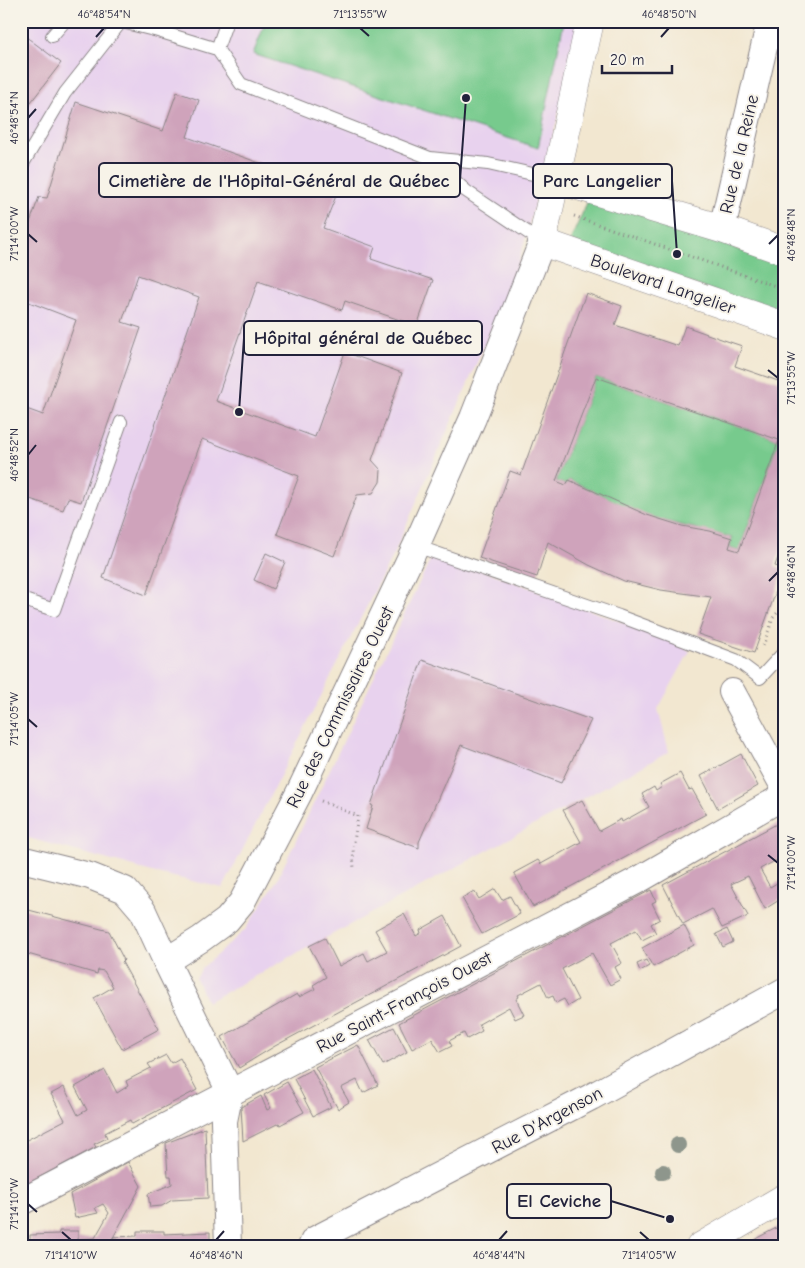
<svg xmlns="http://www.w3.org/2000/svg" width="805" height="1268" font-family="'Comic Neue',sans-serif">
	<rect width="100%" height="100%" fill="#f7f3e8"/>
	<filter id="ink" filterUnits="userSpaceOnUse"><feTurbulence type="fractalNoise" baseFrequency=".02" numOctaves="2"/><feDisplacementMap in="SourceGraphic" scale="10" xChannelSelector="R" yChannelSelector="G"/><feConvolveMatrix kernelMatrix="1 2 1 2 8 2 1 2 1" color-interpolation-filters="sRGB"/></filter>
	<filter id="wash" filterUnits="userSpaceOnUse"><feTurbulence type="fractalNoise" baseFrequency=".0096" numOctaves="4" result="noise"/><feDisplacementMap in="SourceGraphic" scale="20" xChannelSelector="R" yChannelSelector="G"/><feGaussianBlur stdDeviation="1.12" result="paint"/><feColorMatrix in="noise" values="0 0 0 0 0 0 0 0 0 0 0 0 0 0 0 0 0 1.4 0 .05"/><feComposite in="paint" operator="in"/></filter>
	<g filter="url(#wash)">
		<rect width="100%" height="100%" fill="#f2e7d0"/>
		<g fill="#e8d2ee">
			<path d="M21 21H579L568 78 516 273 395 551 223 888 156 873 21 836Z"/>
			<path d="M434 552 667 639 690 651 658 709 669 752 207 1002 196 979 202 968 246 929 277 880Z"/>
		</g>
		<g fill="#77ca8d" stroke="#4c7664">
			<path d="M266 21H564L538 148 253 54Z"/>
			<path d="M590 196 784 266V316L570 241Z"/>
			<path d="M596 377 779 440 739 551 729 548 732 538C704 529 674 525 646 515 620 505 595 491 569 480L566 485 556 481Z"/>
		</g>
		<g id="blocks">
			<g fill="#cfa3bb" fill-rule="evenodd">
				<path d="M21 33 61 63 21 115Z"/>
				<path d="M177 92 199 100 187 137 338 191 323 228 375 247 371 259 433 280 417 326 345 301 342 310 258 281 216 401 315 437 345 352 402 373 372 460 381 470 380 482 373 493 357 495 334 556 277 534 299 476 202 439 146 595 103 578 199 297 138 275 122 322 141 328 81 502 68 498 63 510 21 496V407L43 415 76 320 21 299V248L39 197 47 198 76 102 163 131Z"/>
				<path d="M586 293 622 306 615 325 678 346 685 326 724 340 742 346 735 366 784 383V540L775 566 784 569 754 653 698 634 711 597 661 590 624 581 589 565 548 542 537 577 479 558 510 471 521 475ZM596 377 779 440 739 551 729 548 732 538 710 531 682 526 647 515 569 480 566 485 556 481Z"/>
				<path d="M266 553 285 562 273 589 254 580Z"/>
				<path d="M422 660 591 720 561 783 461 745 419 842V848L366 829 373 806 371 805Z"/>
				<path d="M741 754 758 786 718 809 701 776Z"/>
				<path d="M680 773 689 790 692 789 706 814 533 907 514 873 538 860 541 864 581 842 563 810 582 800 599 831 621 819 622 822 649 807 642 794 654 787 656 791 662 787 660 784Z"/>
				<path d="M784 820V856L760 869 770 887 784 879V897L765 909 748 876 731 884 748 916 722 928 712 909 683 924 663 885Z"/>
				<path d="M495 889 502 900 510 896 520 914 482 934 462 898 474 891 479 899Z"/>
				<path d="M651 890 656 901 652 903 660 919 651 924 656 933 642 940 636 930 611 943 622 963 615 967 621 979 610 985 592 953 562 969 578 1000 568 1006 564 999 556 1003 553 996 548 998 541 983 518 995 519 997 516 999 524 1015 515 1019 509 1007 479 1024 482 1031 467 1039 464 1033 449 1041 452 1046 440 1052 432 1039 412 1049 399 1023Z"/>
				<path d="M21 908 109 931 124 960 122 962 159 1029 122 1049 94 998 113 987 104 971 98 970 97 974 21 952Z"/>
				<path d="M404 914 416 936 421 933 420 930 445 916 461 946 275 1046 239 1068 222 1037 297 994 299 997 315 989 313 985 326 977 309 946 325 938 339 966 364 953 368 961 387 951 375 930Z"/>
				<path d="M684 925 694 945 653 967 642 948Z"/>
				<path d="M727 929 733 942 723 947 716 934Z"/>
				<path d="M646 960 649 966 640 971 637 964Z"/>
				<path d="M394 1027 407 1052 383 1065 369 1040Z"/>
				<path d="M358 1045 378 1085 363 1093 357 1080 341 1088 349 1102 338 1109 315 1067Z"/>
				<path d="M166 1055 171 1063 180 1058 197 1090 132 1124 130 1120 105 1133 107 1138 94 1144 96 1147 21 1187V1143L65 1120 51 1094 64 1087 78 1115 87 1110 75 1087 105 1070 117 1093 128 1086 126 1081 151 1068 148 1064Z"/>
				<path d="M312 1069 331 1107 313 1116 294 1079Z"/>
				<path d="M287 1082 304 1112 280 1125 279 1123 243 1141 241 1107 261 1096 267 1110 271 1108 264 1095Z"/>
				<path d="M205 1128 208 1198 172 1200 162 1206 150 1207 148 1194 172 1184 171 1176H168L166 1143Z"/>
				<path d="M128 1162 141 1186 108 1247H30V1235L59 1234V1231H78V1239L95 1238 109 1213 103 1204 95 1208 98 1213 75 1218 70 1194Z"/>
				<path d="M784 1224V1247H743L759 1237Z"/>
				<path d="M137 1231H164V1234L210 1232V1247H114L113 1237 137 1236Z"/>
			</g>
		</g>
	</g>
	<g filter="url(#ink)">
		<use href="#blocks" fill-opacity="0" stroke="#8a8486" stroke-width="1"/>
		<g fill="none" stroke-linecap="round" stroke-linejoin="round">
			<defs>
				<g id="lane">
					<path d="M118 21 158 31 217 49 241 84 430 158 488 164 555 179"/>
					<path d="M52 36 65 21"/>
					<path d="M217 49 227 21"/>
					<path d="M430 158 466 191 542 242"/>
					<path d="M21 167 65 93 121 22"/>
					<path d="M416 546 619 616 736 660 760 678 784 652"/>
					<path d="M21 599 54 610 121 422"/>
				</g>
				<g id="street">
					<path d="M722 229 770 21"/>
					<path d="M732 692 784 787"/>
					<path d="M21 859 90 876 125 890 143 911 166 961 201 939 227 920 242 902 299 793 416 546 473 418 542 242"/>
					<path d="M166 961 230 1092 224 1121 228 1247"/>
					<path d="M21 1202 640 879 784 796"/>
					<path d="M311 1247 314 1240 591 1097 784 991"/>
				</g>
				<g id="secondary">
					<path d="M590 21 542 242 784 326"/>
					<path d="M555 179 722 229 784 251"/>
					<path d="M700 1247 784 1198"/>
				</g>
			</defs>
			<use href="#lane" stroke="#8a8486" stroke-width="14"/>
			<use href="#street" stroke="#8a8486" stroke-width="28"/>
			<use href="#secondary" stroke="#8a8486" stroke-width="29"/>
			<g stroke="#8a8486" stroke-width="3" stroke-dasharray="1 4" stroke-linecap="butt">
				<path d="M574 216 784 289"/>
				<path d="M763 646 773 618 784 605"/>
				<path d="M321 801 358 816 353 848 354 870"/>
			</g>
			<use href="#lane" stroke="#fff" stroke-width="12"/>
			<use href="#street" stroke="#fff" stroke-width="26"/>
			<use href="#secondary" stroke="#fff" stroke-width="28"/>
		</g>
		<g fill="#8e968c">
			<circle cx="678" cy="1145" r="8"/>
			<circle cx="663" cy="1172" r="8"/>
		</g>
	</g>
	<path fill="none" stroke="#22223b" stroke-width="2" d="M360 28 369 36M96 37 104 28M661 37 669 28M28 118 36 109M28 234 37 242M769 244 778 235M768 370 778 378M28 455 36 445M769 581 778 572M28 719 37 727M768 855 778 863M28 1204 37 1212M62 1232 71 1240M640 1232 649 1240M216 1240 224 1231M499 1240 507 1231"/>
	<g text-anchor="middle" stroke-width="4" stroke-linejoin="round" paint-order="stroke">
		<g font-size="18" fill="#22223b" stroke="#f7f3e8">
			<text transform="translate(739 154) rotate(-77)" y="6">Rue de la Reine</text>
			<text transform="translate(663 284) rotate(19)" y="6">Boulevard Langelier</text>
			<text transform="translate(340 707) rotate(-64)" y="6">Rue des Commissaires Ouest</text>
			<text transform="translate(404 1002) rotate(-28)" y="6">Rue Saint-François Ouest</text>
			<text transform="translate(547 1120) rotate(-28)" y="6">Rue D'Argenson</text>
		</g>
	</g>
	<path fill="none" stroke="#22223b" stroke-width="2" d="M466 98L460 180M677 254L672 181M239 412L244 338M670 1219L611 1201"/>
	<g fill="#22223b" stroke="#f7f3e8" stroke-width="2">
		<circle cx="466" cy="98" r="5"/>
		<circle cx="677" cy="254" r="5"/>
		<circle cx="239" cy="412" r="5"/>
		<circle cx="670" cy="1219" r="5"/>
	</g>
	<g fill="#f7f3e8" stroke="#22223b" stroke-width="2">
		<rect x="99" y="163" width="361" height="34" rx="5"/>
		<rect x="533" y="164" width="139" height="34" rx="5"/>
		<rect x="244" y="321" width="238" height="34" rx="5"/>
		<rect x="507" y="1184" width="104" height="34" rx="5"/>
	</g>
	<g font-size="19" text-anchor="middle" font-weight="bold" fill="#22223b">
		<text x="279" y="187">Cimetière de l'Hôpital-Général de Québec</text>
		<text x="602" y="187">Parc Langelier</text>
		<text x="363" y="344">Hôpital général de Québec</text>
		<text x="559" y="1207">El Ceviche</text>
	</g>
	<rect width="805" height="1268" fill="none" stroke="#f7f3e8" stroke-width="55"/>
	<path d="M602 65v8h70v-8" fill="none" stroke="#22223b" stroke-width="2.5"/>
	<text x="610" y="65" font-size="15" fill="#22223b" stroke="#f7f3e8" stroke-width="4" paint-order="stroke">20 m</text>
	<rect x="28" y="28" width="750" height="1212" fill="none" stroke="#22223b" stroke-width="2"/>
	<g font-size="12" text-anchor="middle" fill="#22223b">
		<text x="104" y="18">46°48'54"N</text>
		<text x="360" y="18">71°13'55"W</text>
		<text x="669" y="18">46°48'50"N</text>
		<text transform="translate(14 118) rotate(-90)" y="4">46°48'54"N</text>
		<text transform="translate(14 234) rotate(-90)" y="4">71°14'00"W</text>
		<text transform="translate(791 235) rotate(-90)" y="4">46°48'48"N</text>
		<text transform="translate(791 378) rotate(-90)" y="4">71°13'55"W</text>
		<text transform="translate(14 455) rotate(-90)" y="4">46°48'52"N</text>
		<text transform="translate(791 572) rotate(-90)" y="4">46°48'46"N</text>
		<text transform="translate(14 719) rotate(-90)" y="4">71°14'05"W</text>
		<text transform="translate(791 863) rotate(-90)" y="4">71°14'00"W</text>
		<text transform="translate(14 1204) rotate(-90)" y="4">71°14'10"W</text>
		<text x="71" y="1259">71°14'10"W</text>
		<text x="216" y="1259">46°48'46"N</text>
		<text x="499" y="1259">46°48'44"N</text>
		<text x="649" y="1259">71°14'05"W</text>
	</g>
</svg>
